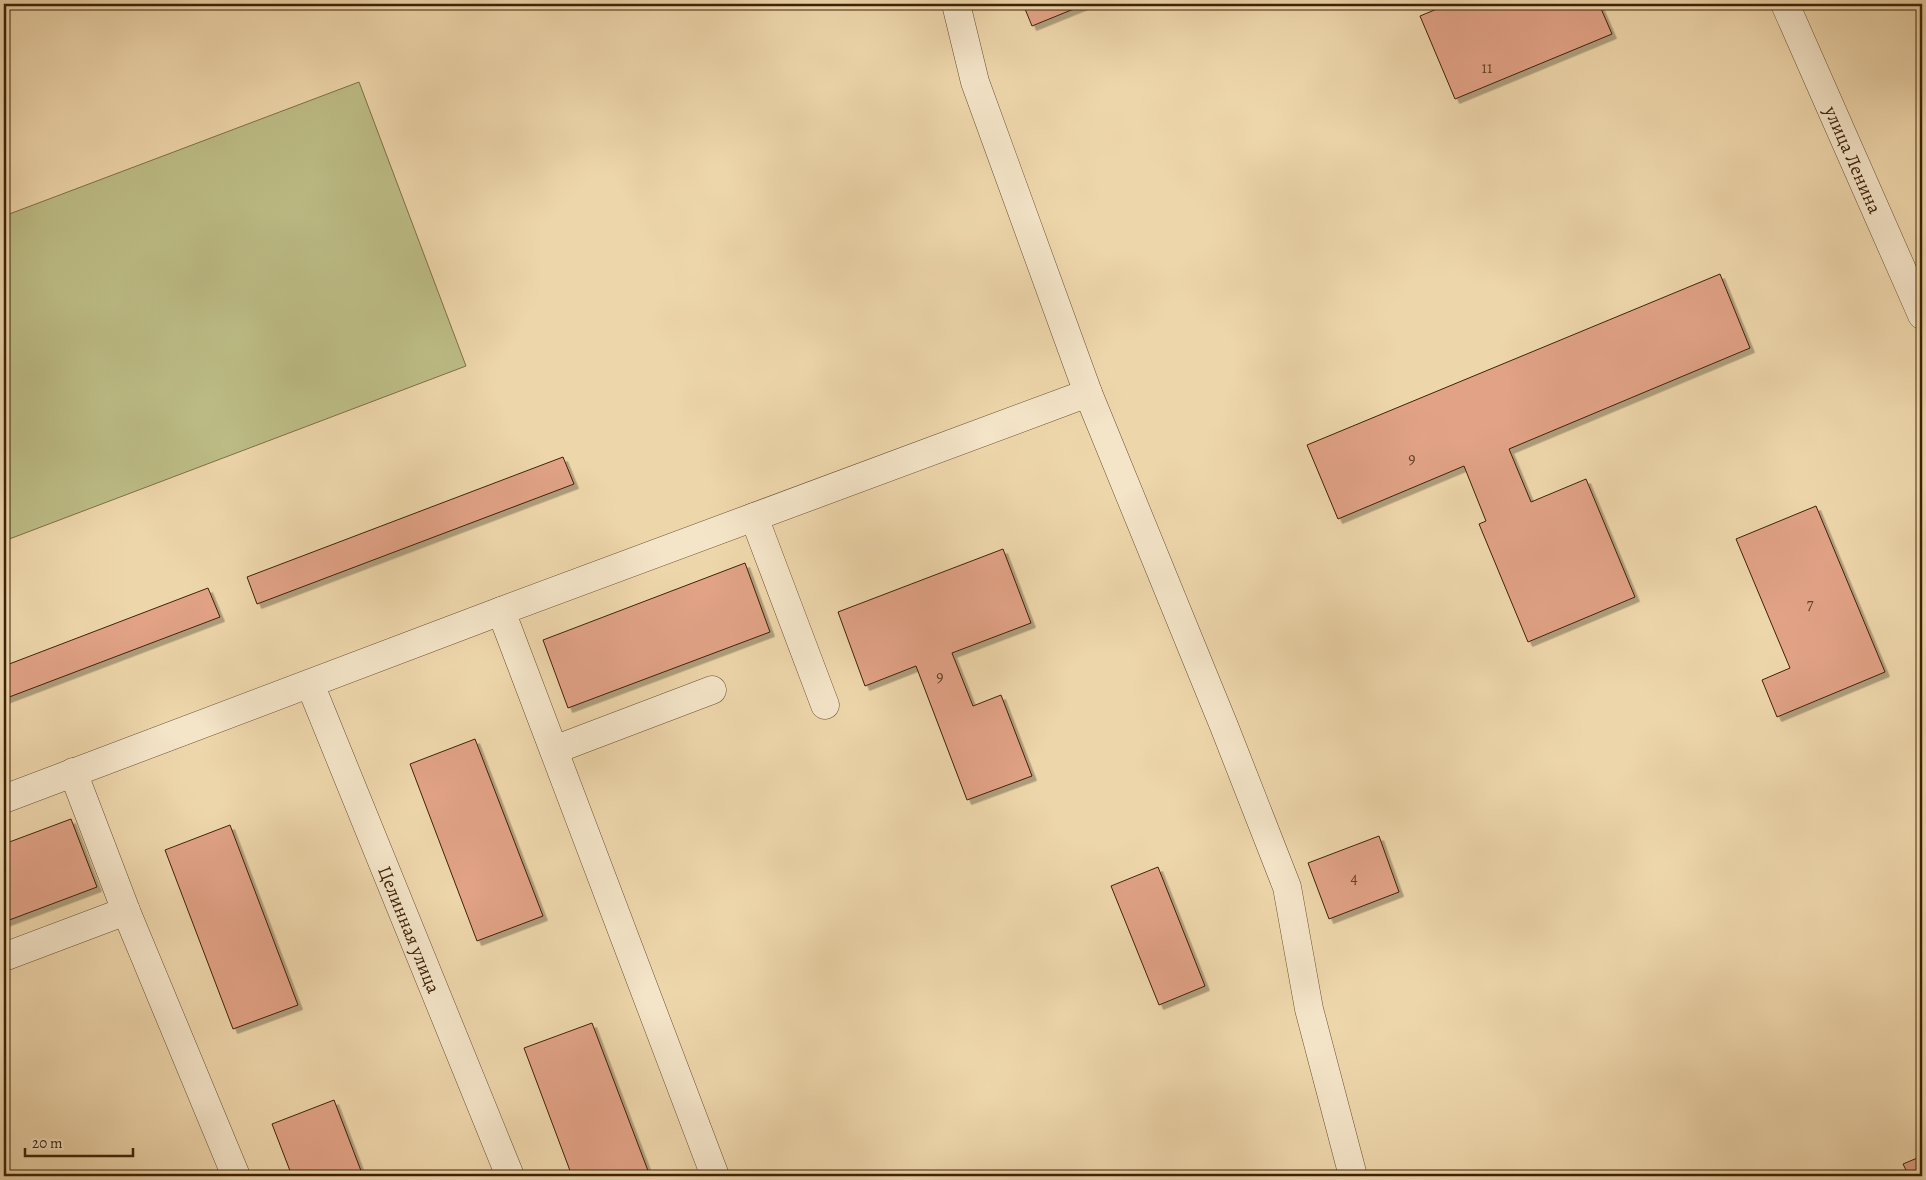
<svg xmlns="http://www.w3.org/2000/svg" width="1926" height="1180" font-family="Alegreya,serif">
	<defs>
		<filter id="shadow"><feDropShadow dx="4.5" dy="4.5" stdDeviation="0" flood-color="#0004"/></filter>
	</defs>
	<rect width="100%" height="100%" fill="#eed6ab"/>
	<filter id="stains"><feTurbulence type="fractalNoise" baseFrequency=".004" numOctaves="4"/><feColorMatrix values="0 0 0 0 .2 0 0 0 0 .09 0 0 0 0 .02 0 0 0 .5 -.17"/></filter>
	<radialGradient id="worn" r=".72"><stop offset=".6" stop-color="#630" stop-opacity="0"/><stop offset="1" stop-color="#630" stop-opacity=".3"/></radialGradient>
	<path fill="#bdbd86" stroke="#7e7046" d="M359 82 466 366 4 541V216Z"/>
	<g fill="#e1a286" stroke="#3e2207" filter="url(#shadow)">
		<path d="M1023 4H1086L1032 26Z"/>
		<path d="M1449 4H1599L1612 34 1455 99 1420 16Z"/>
		<path d="M1720 274 1750 348 1509 449 1531 502 1586 479 1635 597 1528 642 1479 524 1486 521 1464 466 1338 519 1307 445Z"/>
		<path d="M563 457 574 484 257 604 247 577Z"/>
		<path d="M1816 506 1885 672 1777 717 1762 680 1790 668 1736 539Z"/>
		<path d="M1003 549 1031 623 952 653 973 706 1001 695 1032 776 967 800 916 666 865 686 838 612Z"/>
		<path d="M745 563 770 632 568 708 543 640Z"/>
		<path d="M208 588 220 617 4 699V666Z"/>
		<path d="M475 739 543 916 477 941 410 764Z"/>
		<path d="M71 819 97 887 4 922V844Z"/>
		<path d="M230 825 298 1005 233 1029 165 850Z"/>
		<path d="M1379 836 1399 892 1329 919 1308 863Z"/>
		<path d="M1158 867 1205 986 1159 1005 1111 886Z"/>
		<path d="M592 1023 650 1176H572L524 1048Z"/>
		<path d="M334 1100 363 1176H292L272 1124Z"/>
		<path d="M1922 1156V1176H1909L1903 1164Z"/>
	</g>
	<g fill="none" stroke-linecap="round" stroke-linejoin="round">
		<defs>
			<g id="minor">
				<path d="M956 4 975 82 1088 393 1224 726 1287 887 1309 1009 1353 1176"/>
				<path id="s1" d="M1785 4 1922 315"/>
				<path d="M754 517 825 705"/>
				<path d="M501 611 715 1176"/>
				<path id="s2" d="M310 684 510 1176"/>
				<path d="M554 750 712 690"/>
				<path d="M73 772 126 911 236 1176"/>
				<path d="M4 799 501 611 1088 393"/>
				<path d="M4 957 126 911"/>
			</g>
		</defs>
		<use href="#minor" stroke="#6a4f30" stroke-width="29"/>
		<use href="#minor" stroke="#f4e4c8" stroke-width="28"/>
	</g>
	<g text-anchor="middle" stroke-width="4" stroke-linejoin="round" paint-order="stroke">
		<g font-size="16" fill="#674227">
			<text x="1487" y="73">11</text>
			<text x="1412" y="464">9</text>
			<text x="1810" y="609">7</text>
			<text x="940" y="682">9</text>
			<text x="1354" y="883">4</text>
		</g>
		<g font-size="19" fill="#3e2207" stroke="#f4e4c8">
			<text dy="7" stroke="none"><textPath href="#s1" startOffset="170">улица Ленина</textPath></text>
			<text dy="7" stroke="none"><textPath href="#s2" startOffset="265">Целинная улица</textPath></text>
		</g>
	</g>
	<rect width="1926" height="1180" fill="none" stroke="#eed6ab" stroke-width="20"/>
	<rect x="5" y="5" width="1916" height="1170" fill="none" stroke="#3e2207" stroke-width="2.5"/>
	<rect x="10" y="10" width="1906" height="1160" fill="none" stroke="#3e2207"/>
	<path d="M25 1148v8h108v-8" fill="none" stroke="#3e2207" stroke-width="2.5"/>
	<text x="32" y="1148" font-size="15" fill="#3e2207" stroke="#f4e4c8" stroke-width="4" paint-order="stroke">20 m</text>
	<rect width="100%" height="100%" filter="url(#stains)"/>
	<rect width="100%" height="100%" fill="url(#worn)"/>
</svg>
